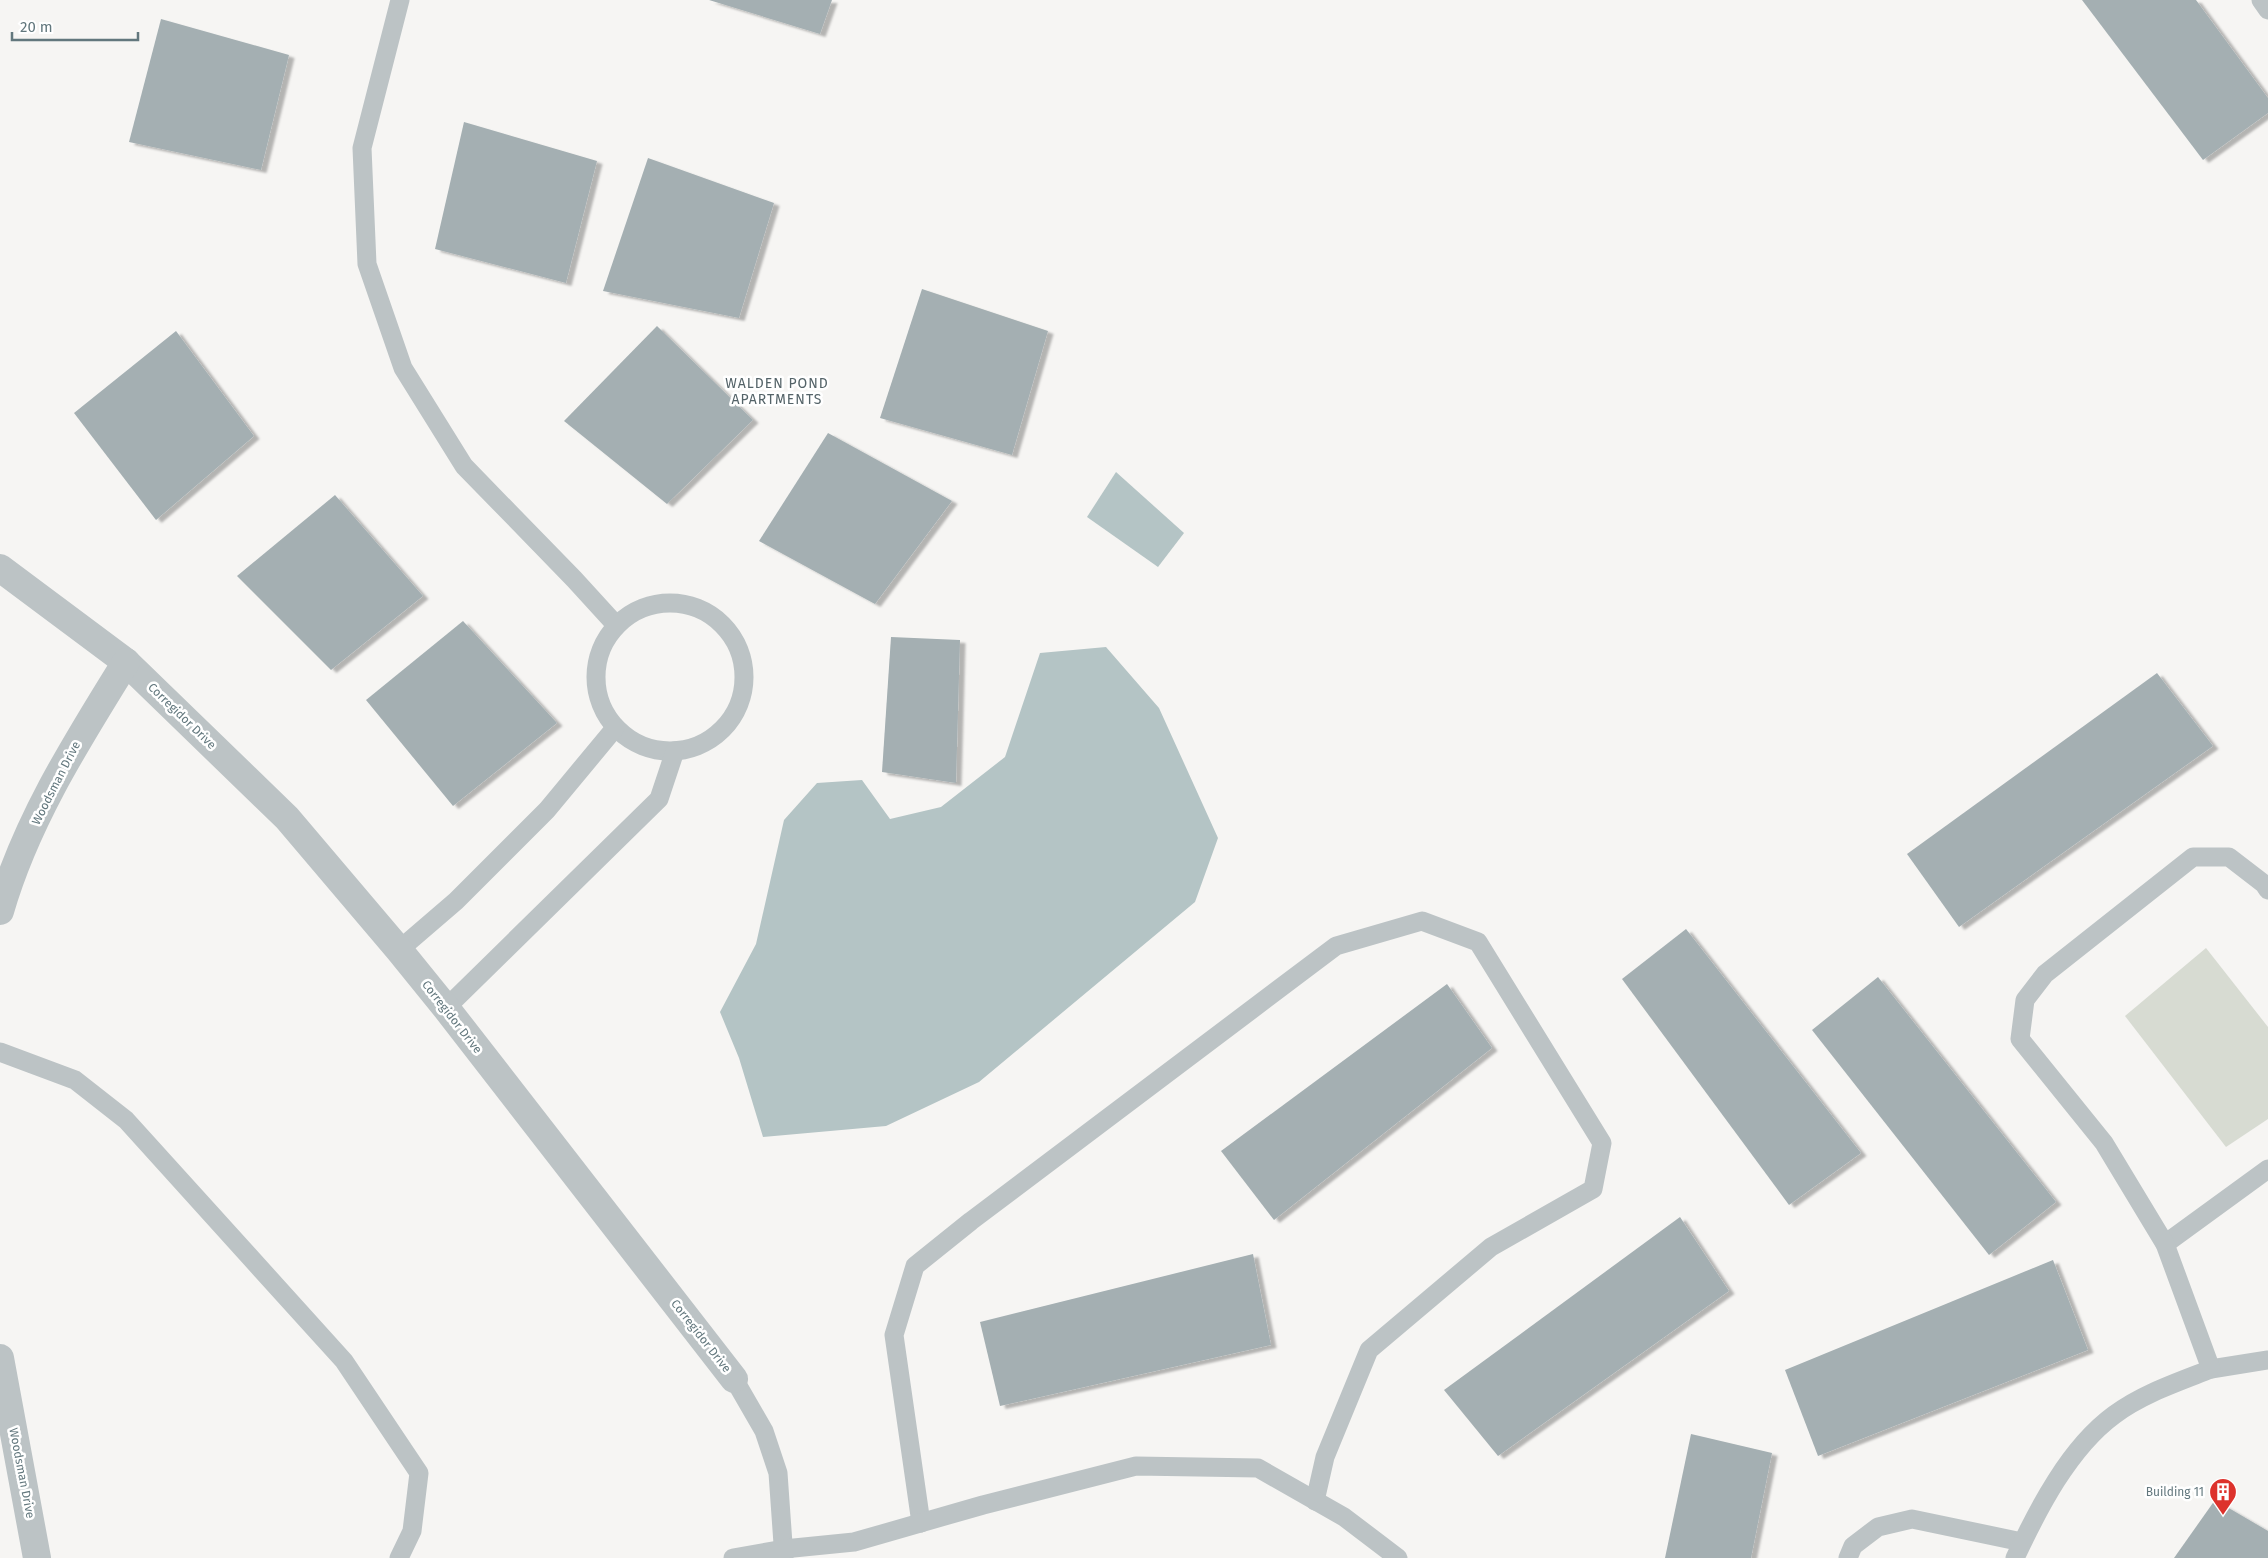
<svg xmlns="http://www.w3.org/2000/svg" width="2268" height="1558" font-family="'Fira Sans',sans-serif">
	<defs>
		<filter id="shadow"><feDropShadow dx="5.5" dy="3" stdDeviation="1" flood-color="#0004"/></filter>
	</defs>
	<rect width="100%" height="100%" fill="#f6f5f3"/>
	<path fill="#d7dbd2" d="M2206 948 2268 1027V1119L2226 1147 2125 1016Z"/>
	<g fill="#b4c4c5">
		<path d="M1116 472 1184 533 1158 567 1087 517Z"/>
		<path d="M1106 647 1159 708 1218 838 1195 902 979 1082 886 1126 763 1137 739 1058 720 1012 756 944 784 820 817 783 862 780 890 819 941 807 1005 757 1040 653Z"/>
	</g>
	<g fill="#a4afb2" filter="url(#shadow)">
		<path d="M709 0H832L820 34Z"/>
		<path d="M2082 0H2196L2268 98V113L2203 160Z"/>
		<path d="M161 19 289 55 261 170 129 142Z"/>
		<path d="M464 122 597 161 566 283 435 249Z"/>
		<path d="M648 158 774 203 739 318 603 291Z"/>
		<path d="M922 289 1048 331 1012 455 880 418Z"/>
		<path d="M657 326 753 420 667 504 564 421Z"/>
		<path d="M176 331 254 436 156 520 74 413Z"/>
		<path d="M828 433 952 501 875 604 759 541Z"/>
		<path d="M335 495 423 596 331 670 237 576Z"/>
		<path d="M463 621 557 723 453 806 366 700Z"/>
		<path d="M891 637 960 640 956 783 882 772Z"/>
		<path d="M2157 673 2213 746 1959 927 1907 854Z"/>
		<path d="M1686 929 1861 1153 1789 1205 1622 979Z"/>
		<path d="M1878 977 2056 1202 1989 1255 1812 1030Z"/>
		<path d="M1447 984 1492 1048 1274 1220 1221 1151Z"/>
		<path d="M1680 1217 1729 1291 1498 1456 1444 1390Z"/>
		<path d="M1253 1254 1271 1345 1000 1406 980 1322Z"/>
		<path d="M2053 1260 2088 1350 1818 1456 1785 1370Z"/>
		<path d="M1691 1434 1772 1453 1751 1558H1665Z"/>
		<path d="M2215 1500 2268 1531V1558H2174Z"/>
	</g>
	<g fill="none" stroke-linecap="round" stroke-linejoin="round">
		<g stroke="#bcc3c5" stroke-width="19">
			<path d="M400 0 362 148 367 264 403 368 464 466 574 579 616 625"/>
			<path d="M2261 0 2268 10"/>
			<circle cx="670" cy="677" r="74"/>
			<path d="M399 950 456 901 547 810 615 728"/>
			<path d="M446 1008 659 799 675 751"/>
			<path d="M0 1052 75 1080 126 1120 344 1361 419 1473 412 1531 399 1558"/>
			<path d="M2165 1244 2268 1169"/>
			<path d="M2211 1369 2268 1360"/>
			<path d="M734 1379 764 1431 778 1473 784 1558"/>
			<path d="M921 1523 894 1335 915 1266 971 1221 1336 946 1422 921 1478 942 1602 1143 1593 1189 1491 1247 1369 1350 1325 1457 1315 1501"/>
			<path d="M733 1558 784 1549 854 1542 983 1505 1136 1466 1258 1468 1344 1517 1398 1558"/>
			<path d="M1848 1558 1853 1546 1878 1527 1912 1519 2022 1542"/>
			<path d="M2015 1558C2038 1509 2069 1448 2114 1415 2142 1394 2178 1382 2211 1369L2165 1244 2104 1143 2020 1039 2025 1000 2045 974 2193 857H2229L2264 884 2268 890"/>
		</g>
		<g stroke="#bcc3c5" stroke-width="28">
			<path d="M0 568 126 662 287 818 399 950 446 1008 734 1379"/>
			<path d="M0 911C26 821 77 741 126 662"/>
			<path d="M0 1358 37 1558"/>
		</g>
	</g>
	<defs>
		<symbol id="building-pin" viewBox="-11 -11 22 30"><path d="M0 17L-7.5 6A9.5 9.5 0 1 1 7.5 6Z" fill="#dd322c" stroke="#fff"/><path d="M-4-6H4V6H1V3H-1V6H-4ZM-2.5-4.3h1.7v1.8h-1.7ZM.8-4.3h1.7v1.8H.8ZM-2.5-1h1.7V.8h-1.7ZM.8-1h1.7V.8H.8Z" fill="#fff"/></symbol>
	</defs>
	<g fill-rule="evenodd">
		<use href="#building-pin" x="2207" y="1476" width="32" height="43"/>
	</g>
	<g text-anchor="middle" stroke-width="5" stroke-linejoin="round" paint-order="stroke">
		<g font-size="12" fill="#62777d" stroke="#fff">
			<text transform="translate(182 716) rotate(44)" y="4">Corregidor Drive</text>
			<text transform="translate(56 783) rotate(-63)" y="4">Woodsman Drive</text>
			<text transform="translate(452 1017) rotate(52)" y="4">Corregidor Drive</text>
			<text transform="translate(701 1336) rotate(52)" y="4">Corregidor Drive</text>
			<text transform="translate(22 1473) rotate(79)" y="4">Woodsman Drive</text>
		</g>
		<g font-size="12" fill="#62777d" stroke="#fff" text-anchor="end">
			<text x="2204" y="1496">Building 11</text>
		</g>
		<g font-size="14" letter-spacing="1" fill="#546368" stroke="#fff">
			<text x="777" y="388">WALDEN POND<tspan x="777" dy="16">APARTMENTS</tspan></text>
		</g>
	</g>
	<path d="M12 32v8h126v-8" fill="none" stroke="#62777d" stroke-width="2.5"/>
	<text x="20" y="32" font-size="15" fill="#62777d" stroke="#ffffff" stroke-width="4" paint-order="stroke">20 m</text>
</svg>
